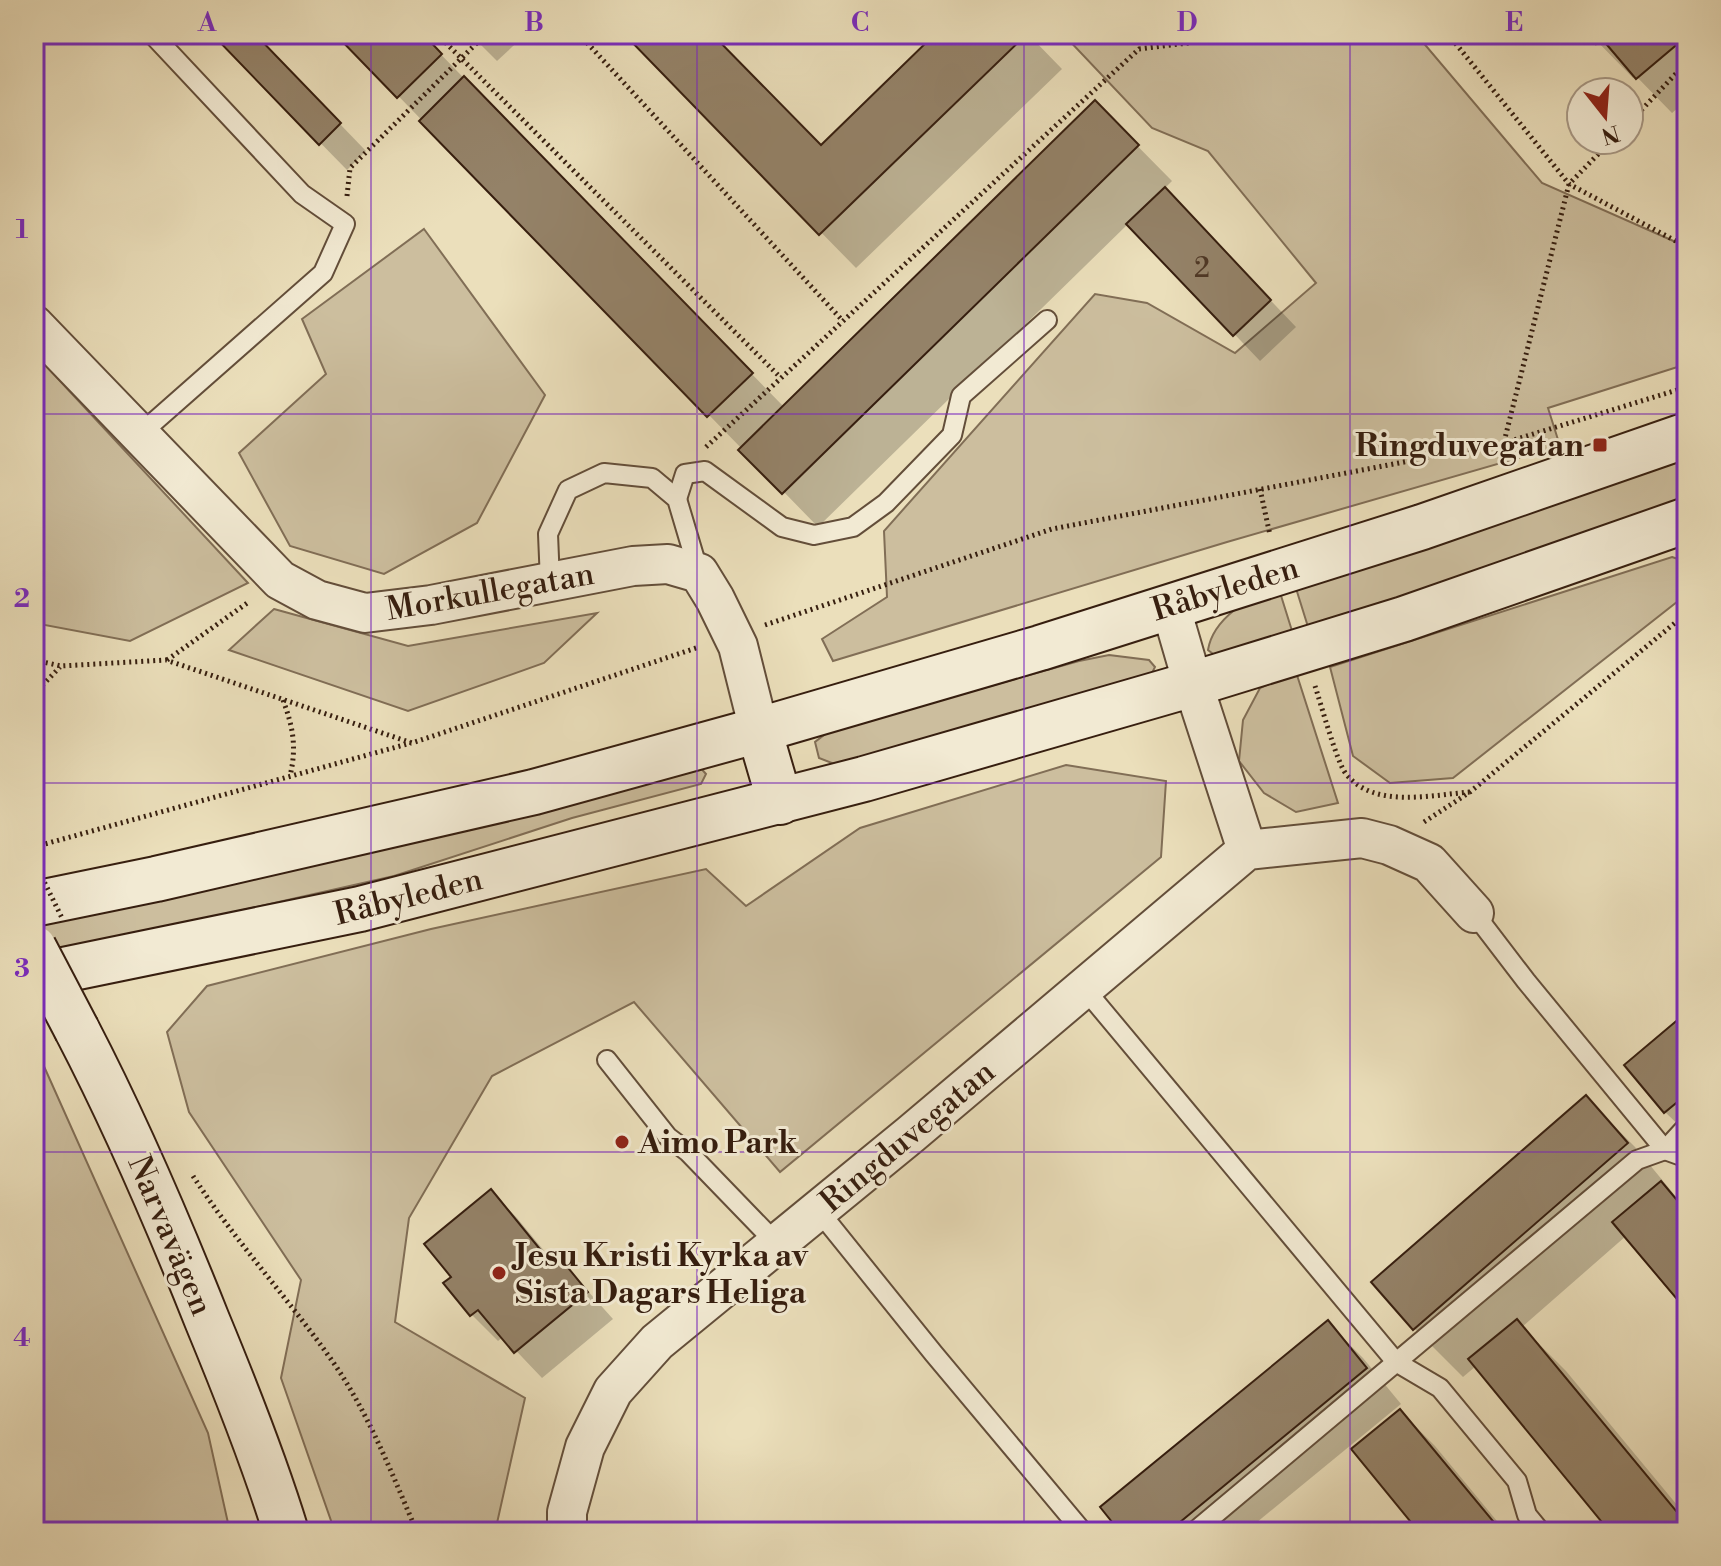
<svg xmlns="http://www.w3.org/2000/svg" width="1721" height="1566" font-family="'Libre Bodoni',serif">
	<rect width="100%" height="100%" fill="#ebdfbb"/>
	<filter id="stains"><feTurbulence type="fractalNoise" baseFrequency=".0025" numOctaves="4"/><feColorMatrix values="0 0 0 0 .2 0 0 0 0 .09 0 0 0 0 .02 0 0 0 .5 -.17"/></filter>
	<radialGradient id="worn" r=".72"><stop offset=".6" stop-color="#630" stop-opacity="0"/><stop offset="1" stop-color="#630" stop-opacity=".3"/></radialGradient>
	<g fill="#ccbe9e" stroke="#816e56" stroke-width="2">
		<path d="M1063 34H1416L1542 183 1687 247V364L1548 408 1560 446 1227 542 833 661 822 639 887 597 884 531 1095 294 1147 303 1235 353 1316 283 1208 151 1152 128Z"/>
		<path d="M424 229 545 395 477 523 384 574 290 546 239 453 326 374 302 319Z"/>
		<path d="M34 353 248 583 130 641 34 623Z"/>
		<path d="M1687 453V501L1309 630 1294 582Z"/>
		<path d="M1672 557 1687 562V594L1453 778 1390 783 1353 756 1330 667Z"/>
		<path d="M1278 586 1293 634 1217 657 1208 650C1213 618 1251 596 1278 586Z"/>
		<path d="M274 609 408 646 597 613 544 663 408 711 229 650Z"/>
		<path d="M1109 655 1149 660 1155 667 1150 677 837 765 819 758 815 742 828 732 1079 661Z"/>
		<path d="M1296 672 1338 803 1296 812 1264 793 1239 761 1243 720 1260 688Z"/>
		<path d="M698 765 706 774 701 784 572 818 394 876 34 957V921Z"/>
		<path d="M1066 765 1166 781 1161 857 780 1172 634 1002 492 1076 409 1218 395 1322 525 1398 495 1532H335L281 1378 301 1280 189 1112 167 1032 207 986 431 929 706 869 746 906 860 828Z"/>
		<path d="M34 1044 208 1433 230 1532H34Z"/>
	</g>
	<g fill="#0003">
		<path d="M214 34H253L366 151 347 170Z"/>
		<path d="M338 34H421L784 407 1095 103 1172 181 1164 189 1296 327 1260 361 1129 223 818 527Z"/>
		<path d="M470 34H526L497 61Z"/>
		<path d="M627 34H711L821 148 938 34H1028L1062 69 856 268Z"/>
		<path d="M1590 34H1687V100L1672 113 1635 75 1633 78Z"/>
		<path d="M1687 1015V1133L1665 1112Z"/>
		<path d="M1586 1098 1635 1147 1687 1210V1308L1626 1236 1522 1327 1566 1371 1687 1517V1532H1613L1476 1366 1463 1377 1414 1328Z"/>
		<path d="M491 1191 517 1218 555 1264 560 1260 613 1319 542 1378 503 1337 498 1341 472 1315 454 1278Z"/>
		<path d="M1328 1323 1363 1358 1401 1404 1245 1532H1123Z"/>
		<path d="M1400 1411 1435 1446 1506 1532H1422Z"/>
	</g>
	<g fill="#948268" stroke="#361e0f" stroke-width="2">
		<path d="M212 34H255L341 123 319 145Z"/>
		<path d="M335 34H423L442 54 397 98Z"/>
		<path d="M624 34H712L821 145 935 34H1027L819 235Z"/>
		<path d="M1588 34H1687V36L1636 79 1602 39 1596 44Z"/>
		<path d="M464 76 753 373 707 417 419 121Z"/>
		<path d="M1095 100 1139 145 782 494 738 450Z"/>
		<path d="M1165 187 1271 300 1233 336 1126 224Z"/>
		<path d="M1687 1012V1094L1664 1113 1624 1065Z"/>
		<path d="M1586 1095 1628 1143 1413 1330 1371 1282Z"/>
		<path d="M1661 1181 1687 1212V1311L1612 1222Z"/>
		<path d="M491 1189 552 1264 560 1258 588 1292 514 1353 478 1310 470 1316 443 1283 451 1277 424 1244Z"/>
		<path d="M1517 1319 1687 1524V1532H1610L1468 1359Z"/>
		<path d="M1328 1320 1367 1368 1168 1532H1120L1100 1507Z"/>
		<path d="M1400 1409 1502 1532H1419L1351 1449Z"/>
	</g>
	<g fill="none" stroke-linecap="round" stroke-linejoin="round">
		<defs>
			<g id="lane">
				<path d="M138 436 323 273 345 224 302 194 152 34"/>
				<path d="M677 499 685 474 705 471 782 527 814 535 853 527 886 503 952 435 961 396 1047 320"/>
				<path d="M550 582 548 534 568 490 604 473 652 478 677 499 699 573"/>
				<path d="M1474 913 1526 981 1665 1150 1687 1158"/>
				<path d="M1083 987 1396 1362 1440 1388 1517 1481 1527 1515 1541 1532"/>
				<path d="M607 1060 668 1137 688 1152 776 1243"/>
				<path d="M818 1210 934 1354 1083 1532"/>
				<path d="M1194 1532 1637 1160 1665 1150 1687 1126"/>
			</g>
			<g id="street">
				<path d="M34 325 280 580 317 600 365 613 431 605 633 566 668 564 699 573 715 599 738 646 759 730"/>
				<path d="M1170 605 1193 684 1247 850"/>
				<path d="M567 1532V1512L585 1447 613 1391 657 1342 911 1134 1247 850 1362 838 1389 845 1429 863 1474 913"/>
			</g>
			<g id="secondary">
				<path d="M759 730 780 802"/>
				<path d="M34 904 156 879 534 792 759 730 1040 648 1422 527 1687 435"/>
				<path d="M34 976 360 909 864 779 1193 684 1404 619 1687 520"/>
				<path d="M77 1030C126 1124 168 1222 207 1320 236 1390 264 1460 286 1532"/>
			</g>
		</defs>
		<use href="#lane" stroke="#634e3a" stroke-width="22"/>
		<use href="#street" stroke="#634e3a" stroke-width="42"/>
		<use href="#secondary" stroke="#361e0f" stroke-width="48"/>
		<g stroke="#361e0f" stroke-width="5" stroke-dasharray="2 4" stroke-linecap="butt">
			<path d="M437 34 780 377"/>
			<path d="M579 34 842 320"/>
			<path d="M1448 34 1569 184 1687 247"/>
			<path d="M1629 123 1687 62"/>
			<path d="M347 196 350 168 486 34"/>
			<path d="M1504 442 1569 184 1612 140"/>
			<path d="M706 447 1139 49 1261 34"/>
			<path d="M1260 489 1270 535"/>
			<path d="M765 625 1052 529 1504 443 1687 387"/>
			<path d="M34 660 61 666 166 660 412 743 699 647"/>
			<path d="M167 660 250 601"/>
			<path d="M1315 686C1321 704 1337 763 1346 774 1374 809 1431 795 1470 792"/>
			<path d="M34 694 60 667"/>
			<path d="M283 700C293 727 297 747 290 776"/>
			<path d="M1424 822 1470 792 1687 613"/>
			<path d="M34 847 411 743"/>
			<path d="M193 1176C235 1241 288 1298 333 1362 369 1414 392 1474 417 1532"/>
		</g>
		<use href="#lane" stroke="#f2ead3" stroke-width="18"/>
		<use href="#street" stroke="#f2ead3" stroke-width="38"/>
		<use href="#secondary" stroke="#f2ead3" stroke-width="44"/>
		<defs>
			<path id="secondary-bridge" d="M34 948 77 1030"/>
		</defs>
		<use href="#secondary-bridge" stroke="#361e0f" stroke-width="48" stroke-linecap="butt"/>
		<path stroke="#361e0f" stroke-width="5" stroke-dasharray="2 4" stroke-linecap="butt" d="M34 861 62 918"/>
		<use href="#secondary-bridge" stroke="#f2ead3" stroke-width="44"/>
	</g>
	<path fill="none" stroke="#7b2cbf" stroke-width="2" stroke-opacity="0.55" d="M371 34V1532M697 34V1532M1024 34V1532M1350 34V1532M34 414H1687M34 783H1687M34 1152H1687"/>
	<g fill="#8f2418" stroke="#f2ead3" stroke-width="3">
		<rect x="1592" y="437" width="16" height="16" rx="4"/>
		<circle cx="622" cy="1142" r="8"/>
		<circle cx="499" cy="1273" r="8"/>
	</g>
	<g text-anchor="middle" stroke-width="6" stroke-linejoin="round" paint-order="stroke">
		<g font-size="28" fill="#4e3725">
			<text x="1202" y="277">2</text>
		</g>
		<g font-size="32" font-weight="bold" fill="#361e0f" stroke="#f2ead3" text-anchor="start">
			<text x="1584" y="456" text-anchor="end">Ringduvegatan</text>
			<text x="638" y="1153">Aimo Park</text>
			<text x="515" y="1266">Jesu Kristi Kyrka av<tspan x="515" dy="37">Sista Dagars Heliga</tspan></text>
		</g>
		<g font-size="32" fill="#361e0f" stroke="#f2ead3">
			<text transform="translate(1225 588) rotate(-17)" y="11">Råbyleden</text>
			<text transform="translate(490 591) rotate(-10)" y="11">Morkullegatan</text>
			<text transform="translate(408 896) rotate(-14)" y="11">Råbyleden</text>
			<text transform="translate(907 1136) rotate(-40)" y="11">Ringduvegatan</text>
			<text transform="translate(171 1235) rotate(67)" y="11">Narvavägen</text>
		</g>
	</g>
	<rect width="1721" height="1566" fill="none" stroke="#ebdfbb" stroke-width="88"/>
	<g transform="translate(1605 116) rotate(163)"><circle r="38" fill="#f2ead3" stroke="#a79885" stroke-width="2"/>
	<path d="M0-6L14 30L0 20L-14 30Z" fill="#8f2418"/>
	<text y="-12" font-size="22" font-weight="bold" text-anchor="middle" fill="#361e0f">N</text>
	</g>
	<rect x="44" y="44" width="1633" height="1478" fill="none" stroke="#7b2cbf" stroke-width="3"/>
	<g font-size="26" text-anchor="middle" font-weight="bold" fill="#7b2cbf">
		<text x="207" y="31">A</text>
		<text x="534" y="31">B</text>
		<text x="860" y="31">C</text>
		<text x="1187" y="31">D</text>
		<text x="1514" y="31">E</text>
		<text x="22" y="238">1</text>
		<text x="22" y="607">2</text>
		<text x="22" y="977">3</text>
		<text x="22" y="1346">4</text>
	</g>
	<rect width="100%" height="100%" filter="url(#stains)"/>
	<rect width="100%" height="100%" fill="url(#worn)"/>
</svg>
